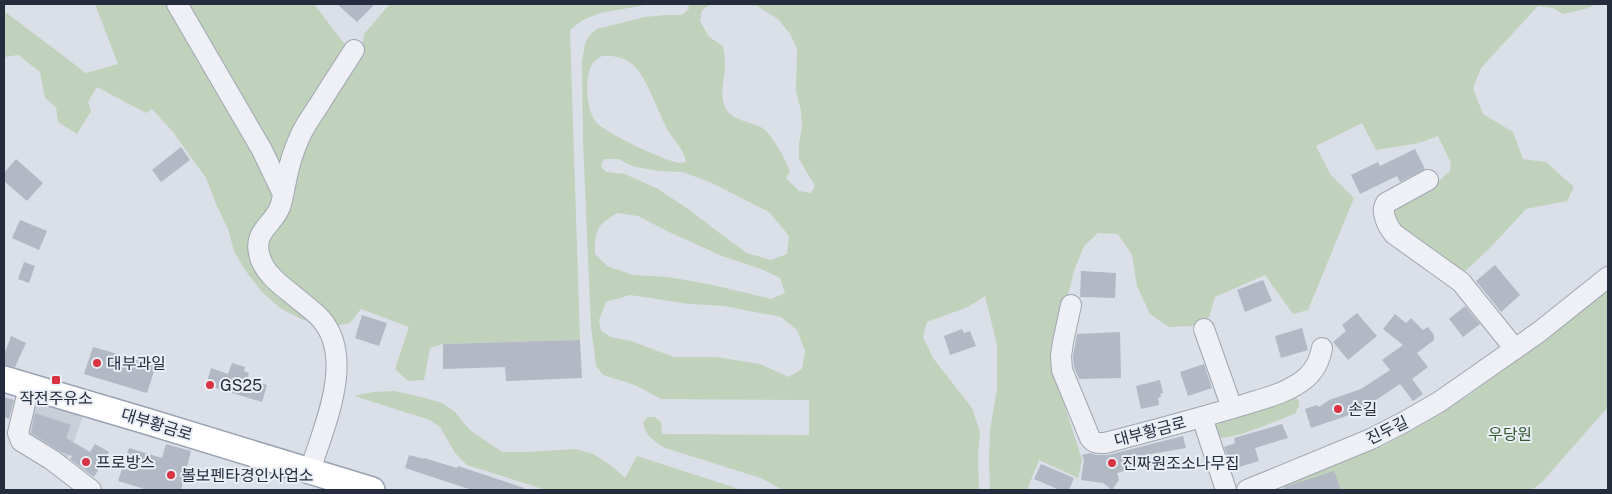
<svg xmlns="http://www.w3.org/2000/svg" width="1612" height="494" font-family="'Public Sans','Noto Sans KR',sans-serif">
	<rect width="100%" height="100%" fill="#dbdfe7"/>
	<path fill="#c9ced9" d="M30 398 84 414 65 465 23 441Z"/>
	<g fill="#c0d2bc" fill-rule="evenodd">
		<path d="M95 4H172L277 197 253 248 318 323 301 319 280 308 261 291 245 270 234 251 228 229 216 204 206 178 173 132 152 109 146 113 97 87 88 102 91 111 77 134 58 122 56 107 45 98 40 72 18 55 4 57V11L86 73 118 64Z"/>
		<path d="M182 4H314L349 50 281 181Z"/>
		<path d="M390 4H648C619 12 594 8 570 30L580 340 443 344 430 348 424 380 408 381 395 369 409 327 361 309 350 323 335 326 267 265 264 233 297 157 362 50 364 34Z"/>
		<path d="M688 4H711L702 10 700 21 709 37 723 46C724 52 725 59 725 65 725 79 719 93 725 107 732 122 752 121 764 129 772 135 787 162 790 171L786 178 799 191 811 193 815 186 799 159V143L802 127 801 111 796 91 797 48 790 34 778 19 757 6 744 4H1597L1585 9 1563 14 1553 8 1538 6 1481 68 1473 88 1483 114 1513 132 1523 159 1546 162 1574 187 1567 201 1526 209 1491 247 1460 276 1393 224 1392 206 1440 180 1450 171 1451 163 1438 136 1419 143 1376 150 1362 123 1316 146 1330 174 1354 198 1308 310 1293 314 1265 275 1215 297 1209 317 1192 326 1169 327 1150 314 1137 286 1132 255 1118 234 1098 233 1084 246 1074 271 1067 299 1060 391 1082 460 1078 478 1039 460 1027 490H990L989 459 990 430 997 389V345L985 296 968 307 927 322 923 337 933 358 972 408 980 432 978 455 979 490H783L761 478 665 448C653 440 646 437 643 422L648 417H655L661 422 662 434 809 435V400L661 399 635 385 603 375 596 366 591 327 583 141 582 61 585 44 589 36 597 29 645 17 666 15H682L689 9ZM602 56C613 56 621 56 631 63 647 75 658 114 669 132 675 142 684 149 686 162 684 162 681 163 679 163 665 161 605 133 596 122 586 111 584 75 593 63 595 60 599 58 602 56ZM604 159H618L635 167 659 171 683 172 712 183 769 212 789 236 787 254 771 260 747 253 714 229 691 211 658 189 625 174 606 172 601 166ZM617 213 638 216 669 232 722 256 761 269 780 278 785 293 771 299 713 285 668 277 633 275 607 266 595 254C595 230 596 226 617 213ZM630 295 689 304 724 306 781 317 797 330 805 351 802 369 789 377 760 364 716 357H674L631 341 611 337 601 331 599 320 606 302Z"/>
		<path d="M1608 283V407L1542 482 1532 490H1285L1283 483 1344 462 1386 444 1421 425 1472 393 1575 315Z"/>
		<path d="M395 391 421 397 442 403 455 412 470 430 490 444 503 452H527L576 449 593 454 612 466 625 478 637 456 742 490H546L467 465 455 453 440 427 430 420 354 396 373 392Z"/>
		<path d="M1294 395 1299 401V406L1295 414C1271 422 1241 438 1216 438L1212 419Z"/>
	</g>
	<g fill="#b2b8c4">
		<path d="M337 4H375L357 22Z"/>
		<path d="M181 147 190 160 161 182 152 170Z"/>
		<path d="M1415 149 1425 169 1400 182 1397 176 1360 194 1351 175 1378 162 1380 166Z"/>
		<path d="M16 159 43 183 27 201 4 181V173Z"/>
		<path d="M20 220 47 231 39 250 12 238Z"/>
		<path d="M24 262 35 266 29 283 18 279Z"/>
		<path d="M1495 265 1520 295 1501 312 1476 281Z"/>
		<path d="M1081 271 1116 273 1115 298 1080 297Z"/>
		<path d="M1263 280 1272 301 1245 312 1237 290Z"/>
		<path d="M1465 306 1480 324 1463 337 1449 319Z"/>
		<path d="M1357 313 1377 336 1348 360 1333 342 1346 331 1342 325Z"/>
		<path d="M1395 314 1406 323 1411 318 1423 330 1428 327 1434 335V340L1417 353 1428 367 1412 379 1423 394 1413 401 1400 384 1358 412 1311 428 1305 409 1317 405 1319 407 1329 400 1361 389 1390 370 1382 360 1403 345 1383 329Z"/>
		<path d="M362 315 387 323 379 346 355 338Z"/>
		<path d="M1302 328 1308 350 1281 358 1275 336Z"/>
		<path d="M962 329 964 333 970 331 976 346 950 355 944 336Z"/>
		<path d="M1120 332 1121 378 1079 379 1074 367 1073 356 1077 334Z"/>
		<path d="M11 336 26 343 15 367 4 365V355Z"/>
		<path d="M580 340 582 378 506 381 505 367 443 369V344Z"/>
		<path d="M93 347 156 365 147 393 84 374Z"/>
		<path d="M232 363 245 367 244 371 249 373 247 379 267 385 262 402 206 385 211 368 228 374Z"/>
		<path d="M1204 364 1212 388 1188 396 1180 372Z"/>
		<path d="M1160 380 1163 393 1160 394 1161 397 1158 398 1159 405 1141 409 1136 386Z"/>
		<path d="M4 397 14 400 9 419 4 417Z"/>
		<path d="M35 413 71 425 66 438 90 452 95 444 109 452 104 460 106 461 103 466 101 465 94 477 70 459 72 456 61 452 31 433Z"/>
		<path d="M1282 424 1288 438 1255 448 1259 461 1232 469 1224 447 1235 443 1234 438Z"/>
		<path d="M1183 436 1186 448 1145 455 1148 465 1117 473 1119 480 1112 490 1103 483 1081 480 1084 460 1082 455 1090 453 1097 455H1108Z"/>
		<path d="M166 444 191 451 181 490H148L118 481 129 448 162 458Z"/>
		<path d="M409 455 424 459V458L457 468 458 466 524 488 523 490H472L405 468Z"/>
		<path d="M1041 464 1074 478 1069 490H1060L1034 479Z"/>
		<path d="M1334 471 1341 490H1284L1283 488 1285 487Z"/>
	</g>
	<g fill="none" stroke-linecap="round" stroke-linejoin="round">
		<defs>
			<g id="minor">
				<path d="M177 4 262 150 283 194"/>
				<path d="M1428 180 1386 203C1380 212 1388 227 1394 234L1461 282 1515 349"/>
				<path d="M1071 305 1063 342 1061 356 1062 370 1090 438C1094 444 1099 443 1105 443 1151 431 1197 419 1243 405 1265 398 1288 393 1306 378 1316 369 1320 360 1322 348"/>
				<path d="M1204 329 1232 408"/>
				<path d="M29 387 18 433 21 441 52 460 91 490"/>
				<path d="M1202 417 1226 490"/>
				<path d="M310 471C323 428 356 359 321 319 313 310 301 302 292 294 279 284 262 271 259 253 254 231 273 225 280 207 283 199 284 190 286 181 289 165 294 149 301 134 306 124 313 114 319 105 330 87 342 69 354 50"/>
				<path d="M1247 490 1371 439 1404 422 1439 402 1539 332 1608 277"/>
			</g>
			<path id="major" d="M4 379 146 421 372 490"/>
		</defs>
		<use href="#minor" stroke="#a0a6b1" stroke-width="22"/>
		<use href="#major" stroke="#9aa3b4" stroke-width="28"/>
		<use href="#minor" stroke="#eef0f5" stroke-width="20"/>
		<use href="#major" stroke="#fff" stroke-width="25"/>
	</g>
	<g fill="#d93343" stroke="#eaeef5" stroke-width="2">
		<circle cx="97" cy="363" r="5"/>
		<rect x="51" y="375" width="10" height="10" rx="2.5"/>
		<circle cx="210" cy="385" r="5"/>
		<circle cx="1338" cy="409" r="5"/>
		<circle cx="86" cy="462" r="5"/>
		<circle cx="1112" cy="463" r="5"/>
		<circle cx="171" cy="475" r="5"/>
	</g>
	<g text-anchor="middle" stroke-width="4" stroke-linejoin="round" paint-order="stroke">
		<g font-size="16" fill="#242c3e" stroke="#eaeef5" text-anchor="start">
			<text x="107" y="369">대부과일</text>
			<text x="220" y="391">GS25</text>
			<text x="56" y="404" text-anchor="middle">작전주유소</text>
			<text x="1348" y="415">손길</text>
			<text x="96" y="468">프로방스</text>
			<text x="1122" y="469">진짜원조소나무집</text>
			<text x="181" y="481">볼보펜타경인사업소</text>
		</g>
		<g font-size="16" fill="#242c3e" stroke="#eaeef5">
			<text transform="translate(157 424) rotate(17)" y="6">대부황금로</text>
			<text transform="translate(1387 430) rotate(-26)" y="6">진두길</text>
			<text transform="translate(1150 431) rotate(-15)" y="6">대부황금로</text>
		</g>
		<g font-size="16" fill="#365b30" stroke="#eaeef5">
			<text x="1510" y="440">우당원</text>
		</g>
	</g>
	<rect width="1612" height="494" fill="none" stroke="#242c3e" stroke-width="10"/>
</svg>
